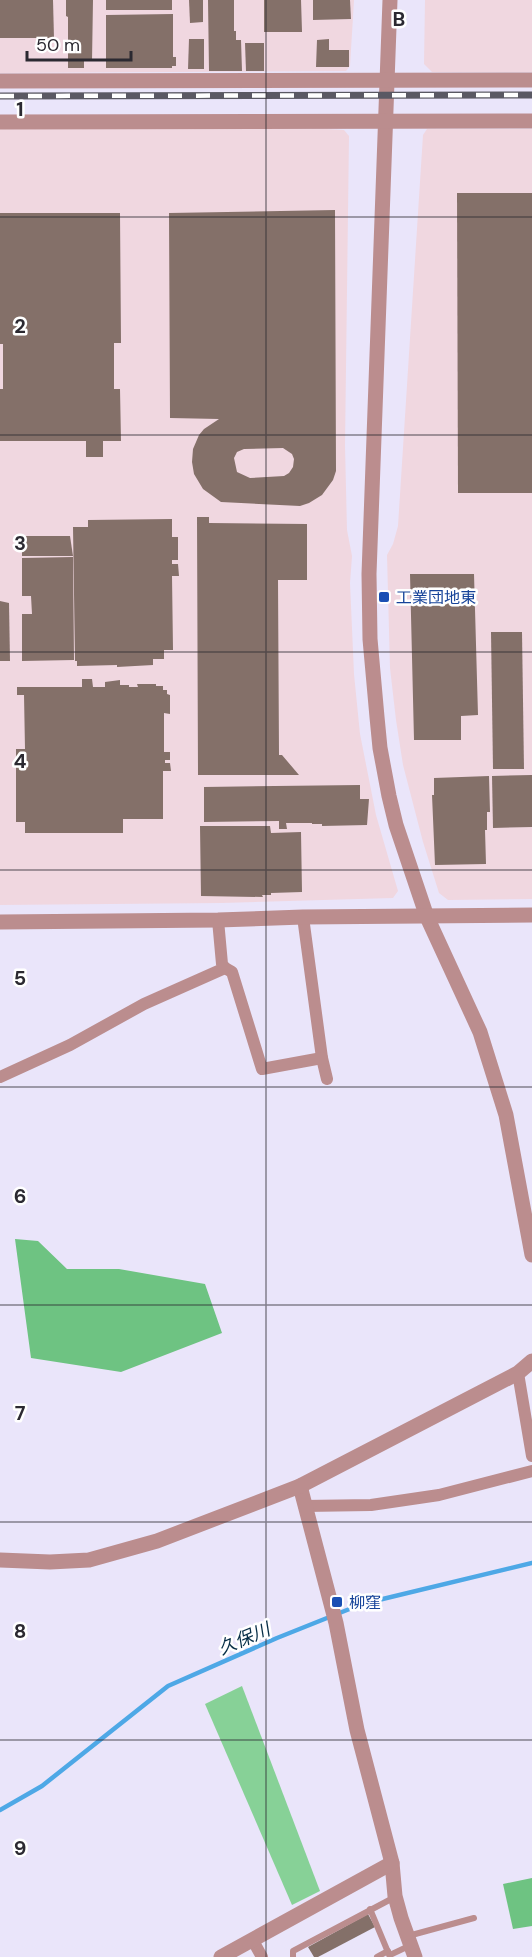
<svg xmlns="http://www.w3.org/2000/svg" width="532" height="1957" font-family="'DM Sans','Noto Sans JP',sans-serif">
	<rect width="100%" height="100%" fill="#eae5fa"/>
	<g fill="#f0d7e0">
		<path d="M0 0H354L350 66 346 71 0 73Z"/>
		<path d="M425 0H532V72H432L424 64Z"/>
		<path d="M0 129H327L344 130 349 136 345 446 347 530 352 556 350 583 354 674 360 734 376 815 398 891 393 898 222 903 0 905Z"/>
		<path d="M427 129H532V899L448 900 439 893 423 842 403 765 396 720 390 668 387 555 393 544 398 526 423 135Z"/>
	</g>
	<path fill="#87d197" d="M242 1686 320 1891 292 1905 205 1704Z"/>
	<g fill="#6ec382">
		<path d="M15 1239 38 1241 67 1269H119L205 1284 222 1333 121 1372 31 1358Z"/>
		<path d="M532 1878V1926L513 1929 503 1884Z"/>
	</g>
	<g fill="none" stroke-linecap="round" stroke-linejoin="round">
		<path stroke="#4ea8e6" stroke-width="4.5" d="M0 1810 42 1786 168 1686 277 1638 362 1604 532 1563"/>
	</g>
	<g fill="#847069" fill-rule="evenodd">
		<path d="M0 0H53L54 38H0Z"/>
		<path d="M66 0H93L92 61H84V68H68V17L66 16Z"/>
		<rect x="106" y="0" width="66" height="10"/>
		<path d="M189 0H203V22L190 23Z"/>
		<path d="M208 0H234V31H236V40H241L242 71H209Z"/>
		<path d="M264 0H301L302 32H264Z"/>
		<path d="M313 0H350L351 19 313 20Z"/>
		<path d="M173 14V57H176V66H172V68H106V15Z"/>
		<path d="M189 39H204V69H188Z"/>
		<path d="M329 39V50H349V67H316L317 40Z"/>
		<path d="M245 43H264V71H246Z"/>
		<path d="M457 193H532V493H458Z"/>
		<path d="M335 210 336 471 333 480 322 495 309 503 300 506 221 502 203 489 194 474 192 462 193 449 199 435 204 429 219 419 170 418 169 213ZM283 448 292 454 294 459 293 467 289 473 284 476 250 478 237 472 234 458 237 452 244 449Z"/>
		<path d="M0 213H120L121 343H114V389H120L121 441H103V457H86V441H0V389H3V344H0Z"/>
		<path d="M197 517H209V523L307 524V580H278L279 755H282L299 775H198Z"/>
		<path d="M172 519V537H178V560H172V564H178L179 576H172L173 650H164V659H153V665L117 667V665L77 666V661H75L73 527H88V520Z"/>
		<path d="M22 536H70L73 556H22Z"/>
		<path d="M73 557 74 660 22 661V614H32L31 596H22V558Z"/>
		<path d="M410 574H474L478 715 461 716V740H414Z"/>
		<path d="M0 601 9 603 10 661H0Z"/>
		<path d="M491 632H522L524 769H493Z"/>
		<path d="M82 679H92L93 687H105V682L120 680V685H129V687H138L137 684H156V686H163V690H167V694L170 695V714L164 713V752H170V760H165V763H170L171 771H163V819H123V833H25V822H16V749H25L24 695H17V687H82Z"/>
		<path d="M532 775V827L493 828 492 776Z"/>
		<path d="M489 776 490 812H487V830H485L486 864 435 865 432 795H434V778Z"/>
		<path d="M360 785V799H369L367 825 322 826V824H312V823H286L287 829H279V821L204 822V787Z"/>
		<path d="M200 826H270L271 833 301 832 302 892 271 893V895H262L263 897 201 896Z"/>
		<path d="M368 1914 375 1927 318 1957H314L308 1947Z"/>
	</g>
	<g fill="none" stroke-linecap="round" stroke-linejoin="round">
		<g stroke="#bb8d8e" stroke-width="6">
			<path d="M370 1909 390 1957"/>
			<path d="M408 1936 474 1918"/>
			<path d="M390 1955 411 1945"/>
			<path d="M293 1957V1951L395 1897"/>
			<path d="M377 1957 388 1951"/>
		</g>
		<g stroke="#bb8d8e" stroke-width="12">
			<path d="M303 917 322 1058 327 1079"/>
			<path d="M225 968 232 972 262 1069 322 1058"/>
			<path d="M0 1077 70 1045 144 1004 225 968 222 964 218 920"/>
			<path d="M518 1373 532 1456"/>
			<path d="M304 1506 371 1505 439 1495 532 1471"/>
			<path d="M252 1939 262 1957"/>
		</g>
		<g stroke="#bb8d8e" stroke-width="15">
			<path d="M390 0 369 574 370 639 377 717 380 748 389 796 396 825 427 917 480 1032 506 1115 532 1255"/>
			<path d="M0 81 532 80"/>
			<path d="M0 122 532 121"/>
			<path d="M0 922 218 920 303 917 532 915"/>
			<path d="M300 1486 336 1623 357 1730 392 1863 395 1896 401 1918 415 1957"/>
			<path d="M0 1560 50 1562 89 1560 157 1541 300 1486 518 1373 532 1361"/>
			<path d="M221 1957 392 1863"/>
		</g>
		<defs>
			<path id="rail" d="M0 96 532 95"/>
		</defs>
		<use href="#rail" stroke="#5a5863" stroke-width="7"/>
		<use href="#rail" stroke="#fff" stroke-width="4.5" stroke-dasharray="14" stroke-linecap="butt"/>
	</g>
	<path fill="none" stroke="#2b2931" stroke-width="1.5" stroke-opacity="0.55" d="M266 0V1957M0 217H532M0 435H532M0 652H532M0 870H532M0 1087H532M0 1305H532M0 1522H532M0 1740H532"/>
	<g fill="#1a4fb4" stroke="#fff" stroke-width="2">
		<rect x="378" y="591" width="12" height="12" rx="3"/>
		<rect x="331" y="1596" width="12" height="12" rx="3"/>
	</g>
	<g text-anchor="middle" stroke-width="5" stroke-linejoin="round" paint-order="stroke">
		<g font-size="16" fill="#164399" stroke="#fff" text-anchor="start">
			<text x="396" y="603">工業団地東</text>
			<text x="349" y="1608">柳窪</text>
		</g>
		<g font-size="18" font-style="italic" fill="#062d46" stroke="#fff">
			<text transform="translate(244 1639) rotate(-23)" y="6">久保川</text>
		</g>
	</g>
	<g font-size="20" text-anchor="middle" font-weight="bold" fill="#2b2931" stroke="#fff" stroke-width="5" stroke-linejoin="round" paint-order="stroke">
		<text x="399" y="26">B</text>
		<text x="20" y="116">1</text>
		<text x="20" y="333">2</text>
		<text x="20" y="550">3</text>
		<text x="20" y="768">4</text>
		<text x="20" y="985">5</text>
		<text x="20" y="1203">6</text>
		<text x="20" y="1420">7</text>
		<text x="20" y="1638">8</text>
		<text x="20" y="1855">9</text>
	</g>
	<path d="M27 51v9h104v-9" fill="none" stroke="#2b2931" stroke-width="3"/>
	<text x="36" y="51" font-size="18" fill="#2b2931" stroke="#ffffff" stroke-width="4.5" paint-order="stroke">50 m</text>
</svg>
